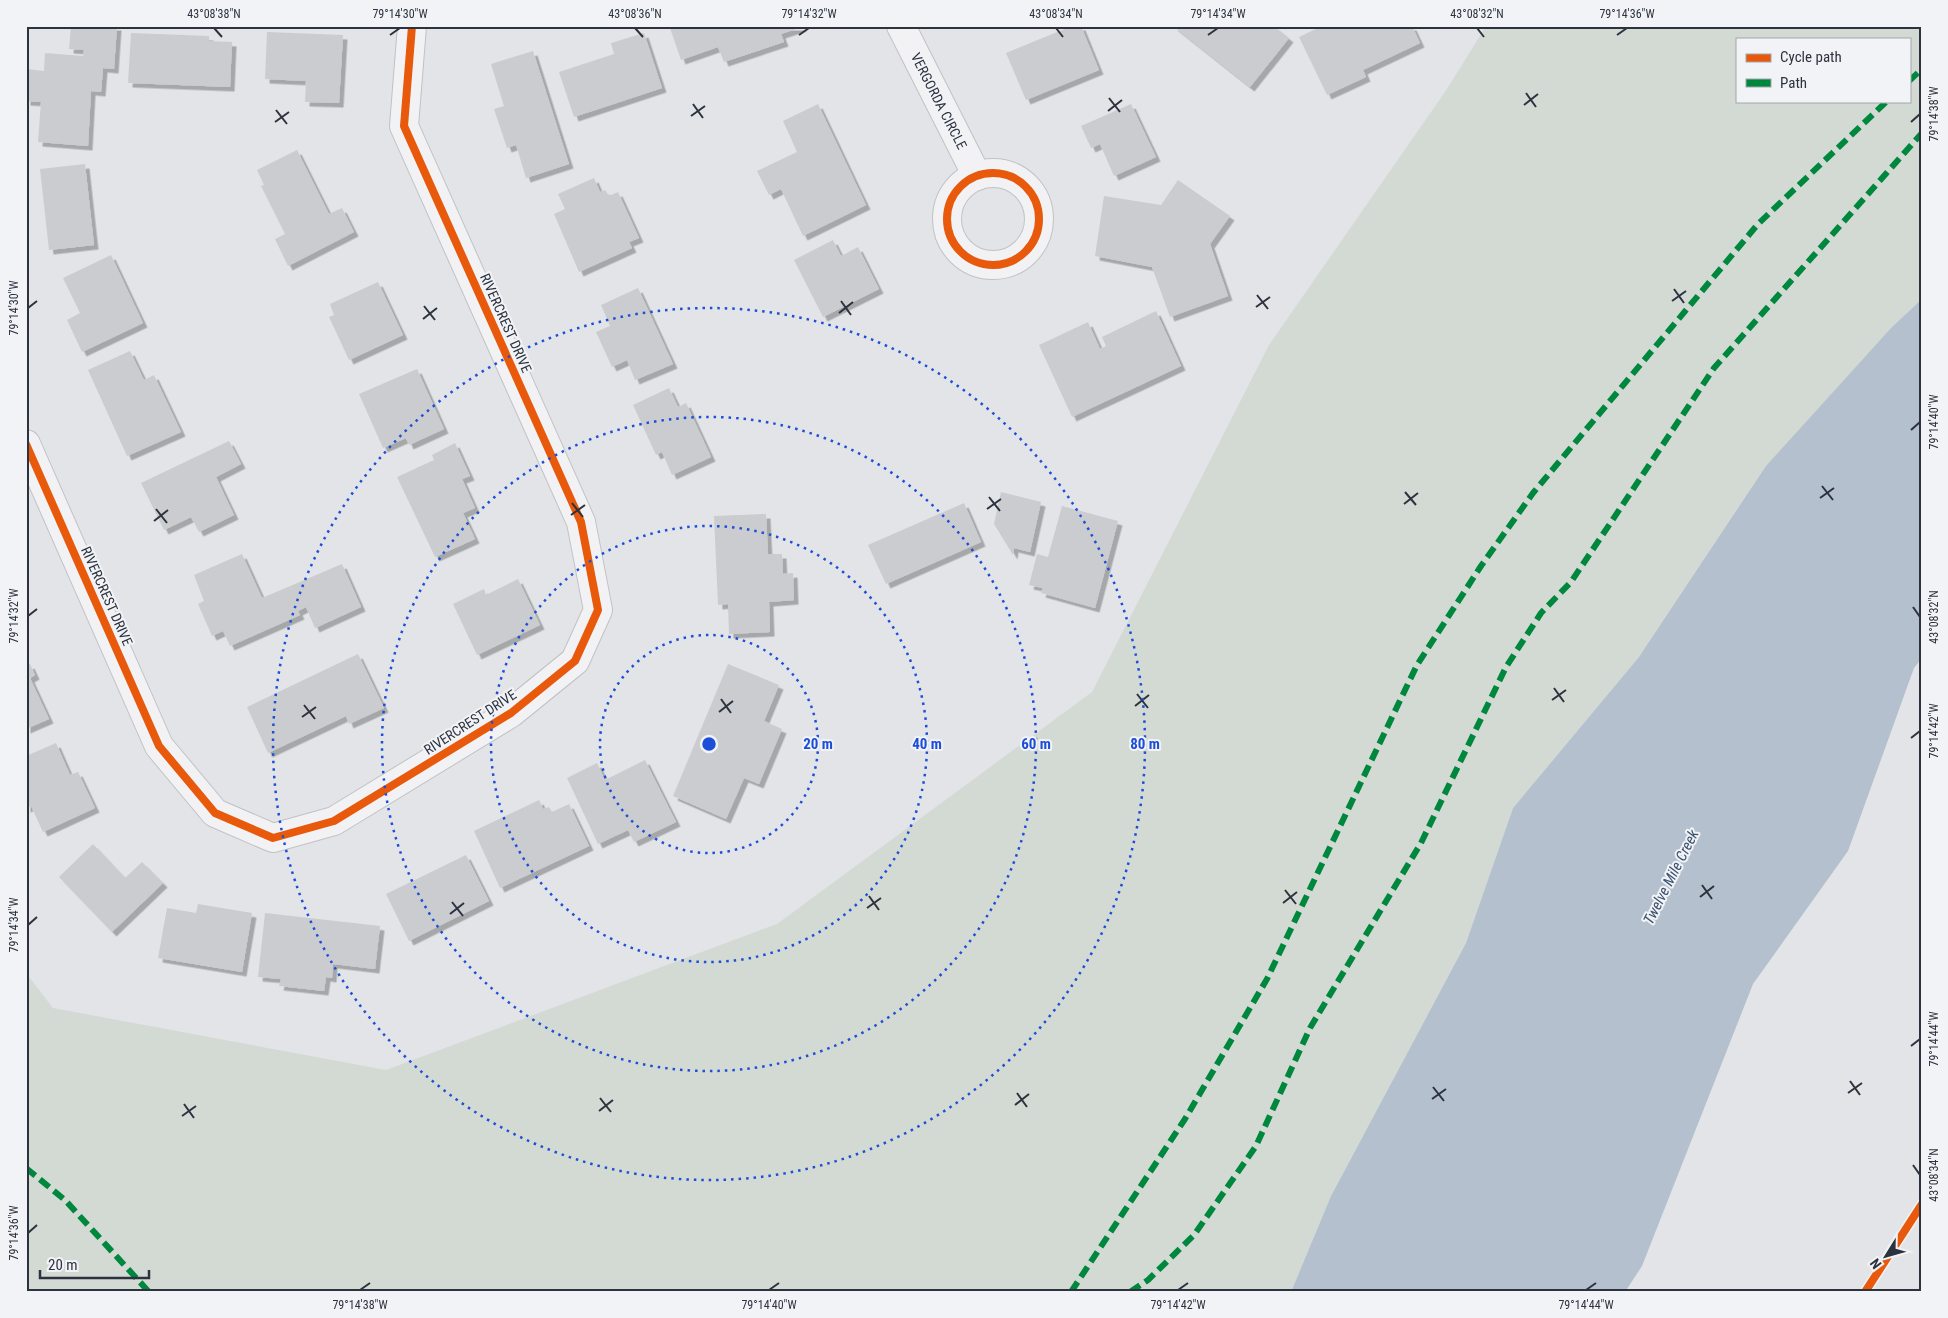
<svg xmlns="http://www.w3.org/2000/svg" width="1948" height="1318" font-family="'Roboto Condensed',sans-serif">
	<defs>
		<filter id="shadow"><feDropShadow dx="4.5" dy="4.5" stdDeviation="0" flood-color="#0004"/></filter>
	</defs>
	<rect width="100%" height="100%" fill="#e2e4e7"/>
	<path fill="#d3dad4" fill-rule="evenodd" d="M1486 26H1922V299L1892 327 1639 657 1513 808 1466 943 1331 1196 1291 1292H26V973L53 1008 386 1070 777 924 1092 692 1269 345 1447 89ZM1737 39H1909V101H1737Z"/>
	<path fill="#b4c0ce" d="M1922 299V658L1914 668 1848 851 1753 984 1642 1266 1625 1292H1291L1331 1196 1466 943 1513 808 1639 657 1766 466 1892 327Z"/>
	<g fill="#cbcccf" filter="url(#shadow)">
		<path d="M71 26H117L114 69 103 68 101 92 91 91 88 146 38 142 41 102 26 101V69L44 71 45 53 83 56 84 50 69 49Z"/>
		<path d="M677 26H802V27L781 34 784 42 724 62 718 47 681 60 670 28Z"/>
		<path d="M1072 26H1081L1099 70 1026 100 1006 53Z"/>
		<path d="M1173 26H1274L1289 38 1250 87Z"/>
		<path d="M1322 26H1412L1420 43 1363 70 1366 77 1327 95 1299 37Z"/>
		<path d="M267 32 343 35 339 103 305 102 306 81 265 79Z"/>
		<path d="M131 33 209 36V41L232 42 230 87 128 83Z"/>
		<path d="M644 33 662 88 574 117 559 72 614 54 611 43Z"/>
		<path d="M533 51 569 164 526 178 516 145 507 148 494 109 504 106 491 64Z"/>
		<path d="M818 104 866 205 803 236 781 189 769 195 757 171 797 152 783 121Z"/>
		<path d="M1131 104 1156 157 1114 176 1100 144 1091 148 1081 126Z"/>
		<path d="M297 150 329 214 342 208 354 232 288 266 275 239 285 234 261 186 264 185 257 170Z"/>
		<path d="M85 164 94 245 49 250 40 169Z"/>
		<path d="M594 178 600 192 605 190 609 196 618 192 639 238 629 242 632 248 579 272 554 214 565 209 558 194Z"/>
		<path d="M1178 180 1230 216 1210 244 1228 296 1170 317 1152 267 1095 256 1104 196 1161 205Z"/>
		<path d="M833 240 841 256 858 247 879 289 823 317 794 260Z"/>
		<path d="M111 255 143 323 82 352 67 320 80 313 63 278Z"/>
		<path d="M378 282 403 335 349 360 329 317 334 315 330 304Z"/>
		<path d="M638 288 673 364 635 380 627 360 612 367 596 332 610 326 601 305Z"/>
		<path d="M1156 311 1181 366 1072 417 1039 345 1088 322 1100 349 1106 346 1102 337Z"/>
		<path d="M130 351 144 380 154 375 181 432 127 456 88 370Z"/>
		<path d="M417 369 444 429 409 445 406 438 383 448 359 394Z"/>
		<path d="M669 388 678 407 686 403 711 457 672 475 662 452 656 455 633 405Z"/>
		<path d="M229 441 241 464 216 477 234 515 199 532 191 517 164 530 141 483Z"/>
		<path d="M455 443 470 476 462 479 475 508 463 513 475 539 435 557 397 477 434 460 432 455Z"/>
		<path d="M1001 492 1041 502 1030 552 1014 548 1013 555 994 524Z"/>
		<path d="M964 503 981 542 886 584 868 545Z"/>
		<path d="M1062 506 1118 521 1095 608 1041 593 1043 588 1029 585 1037 554 1048 557Z"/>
		<path d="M766 514 768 554H782L783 574 793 573 794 600 769 602 770 632 729 634 728 604 718 605 714 516Z"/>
		<path d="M242 554 262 598 342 564 361 607 315 628 306 607 298 611 300 615 230 646 223 631 212 636 198 604 204 601 194 575Z"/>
		<path d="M518 579 540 625 477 655 453 604 484 589 486 595Z"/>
		<path d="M358 654 384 708 349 724 346 716 268 753 247 707Z"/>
		<path d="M30 664 35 675 30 678 49 719 26 729V666Z"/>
		<path d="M728 664 779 685 764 721 782 729 759 784 744 778 726 819 673 796Z"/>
		<path d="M56 743 70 775 78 772 95 808 43 832 31 806 26 808V756Z"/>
		<path d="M645 760 676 822 634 842 628 830 598 844 567 778 597 763 605 780Z"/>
		<path d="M539 800 543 809 549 807 552 812 569 804 589 846 500 888 474 831Z"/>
		<path d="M93 844 125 878 142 862 163 883 112 932 59 877Z"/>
		<path d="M466 855 489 901 409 941 386 894Z"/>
		<path d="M198 904 252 913 242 972 158 958 167 908 196 913Z"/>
		<path d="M265 913 380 926 375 969 333 964 332 978 326 977 324 991 279 986 281 979 258 977Z"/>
	</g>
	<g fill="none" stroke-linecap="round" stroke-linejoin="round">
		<defs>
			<g id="minor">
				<path d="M901 26 977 176"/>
				<circle cx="993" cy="219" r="46"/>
				<path d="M26 444 159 746 215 813 273 838 334 821 511 713 575 661 598 610 581 522 404 126 412 26"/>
			</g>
		</defs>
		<use href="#minor" stroke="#c1c2c5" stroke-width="30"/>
		<use href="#minor" stroke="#f2f2f4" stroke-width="28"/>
		<g stroke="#00873e" stroke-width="6" stroke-dasharray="12 6" stroke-linecap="butt">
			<path d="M1909 81 1922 69"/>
			<path d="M26 1168 65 1200 149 1292"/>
			<path d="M1071 1292 1185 1119 1267 979 1417 665 1481 566 1533 493 1758 224 1887 101"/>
			<path d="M1130 1292 1148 1280 1194 1235 1256 1146 1310 1028 1421 843 1506 667 1541 613 1571 582 1714 368 1922 133"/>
		</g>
		<defs>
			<g id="cycleway">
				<circle cx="993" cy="219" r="46"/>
				<path d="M26 444 159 746 215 813 273 838 334 821 511 713 575 661 598 610 581 522 404 126 412 26"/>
				<path d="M1865 1292 1922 1204"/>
			</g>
		</defs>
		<use href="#cycleway" stroke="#f1f3f6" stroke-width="11"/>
		<use href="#cycleway" stroke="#e8590c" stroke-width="8"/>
	</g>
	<path fill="none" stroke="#2c323e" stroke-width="2" d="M214 28 222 37M635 28 643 37M1056 28 1063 37M1477 28 1484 37M390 35 400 28M799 35 809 28M1208 35 1218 28M1617 35 1627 28M1526 93 1536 107M1109 98 1120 112M693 104 703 118M1524 105 1538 94M276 110 287 124M1108 111 1122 100M691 116 705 106M275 122 289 112M1911 122 1920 114M1674 289 1684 303M1257 295 1268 309M841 301 851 315M1672 301 1686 291M424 306 435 320M1256 307 1270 297M28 308 37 301M839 313 853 302M423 319 437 308M1911 430 1920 422M1822 486 1833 500M1405 492 1416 505M989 497 1000 511M1820 498 1834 488M572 503 583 517M1404 504 1418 493M156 509 167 523M987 509 1001 499M571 515 585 505M154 521 168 510M1913 607 1920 617M28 616 37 609M1554 688 1564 702M1137 694 1148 708M721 699 731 713M1552 700 1566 690M304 705 315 719M1135 706 1149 695M719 712 733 701M302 717 316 707M1911 738 1920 731M1702 885 1712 899M1285 890 1296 904M869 896 879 910M1700 897 1714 886M452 902 463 916M1283 903 1297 892M867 908 881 898M450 914 464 903M28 925 37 917M1911 1046 1920 1039M1850 1081 1860 1095M1433 1087 1444 1101M1017 1093 1027 1107M1848 1093 1862 1083M600 1098 611 1112M1432 1099 1446 1089M184 1104 194 1118M1015 1105 1029 1094M599 1111 613 1100M182 1116 196 1106M1913 1165 1920 1175M28 1233 37 1225M360 1290 370 1283M769 1290 779 1283M1178 1290 1188 1283M1586 1290 1596 1283"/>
	<g fill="none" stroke="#1d4ed8" stroke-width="2.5" stroke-dasharray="2.5 5">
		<circle cx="709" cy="744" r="109"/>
		<circle cx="709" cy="744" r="218"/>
		<circle cx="709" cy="744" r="327"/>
		<circle cx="709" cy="744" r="436"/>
	</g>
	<g text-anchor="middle" stroke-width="4" stroke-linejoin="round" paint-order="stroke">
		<g font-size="14" fill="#2c323e" stroke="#f1f3f6">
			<text transform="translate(939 101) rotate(63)" y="5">VERGORDA CIRCLE</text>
			<text transform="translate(506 323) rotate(66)" y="5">RIVERCREST DRIVE</text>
			<text transform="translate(107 596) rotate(66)" y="5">RIVERCREST DRIVE</text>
			<text transform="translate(470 722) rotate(-33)" y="5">RIVERCREST DRIVE</text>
		</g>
		<g font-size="15" font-style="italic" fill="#3a506e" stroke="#f1f3f6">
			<text transform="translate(1671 877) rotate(-63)" y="5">Twelve Mile Creek</text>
		</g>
	</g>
	<circle cx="709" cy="744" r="8" fill="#1d4ed8" stroke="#f1f3f6" stroke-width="2.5"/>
	<g font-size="15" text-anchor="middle" font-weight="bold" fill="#1d4ed8" stroke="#f1f3f6" stroke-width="4" stroke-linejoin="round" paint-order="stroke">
		<text x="818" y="749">20 m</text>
		<text x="927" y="749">40 m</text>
		<text x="1036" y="749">60 m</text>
		<text x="1145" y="749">80 m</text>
	</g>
	<rect width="1948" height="1318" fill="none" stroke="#f1f3f6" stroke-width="55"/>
	<rect x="1736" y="38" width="175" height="65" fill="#f1f3f6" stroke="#a2a6ac"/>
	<rect x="1746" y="54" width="25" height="8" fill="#e8590c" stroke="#a2a6ac"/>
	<text x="1780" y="62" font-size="15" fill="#2c323e">Cycle path</text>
	<rect x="1746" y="79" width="25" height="8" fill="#00873e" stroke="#a2a6ac"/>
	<text x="1780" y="88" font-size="15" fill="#2c323e">Path</text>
	<g transform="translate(1886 1256) rotate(233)" stroke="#f1f3f6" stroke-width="4" paint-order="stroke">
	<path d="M0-4L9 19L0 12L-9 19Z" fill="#2c323e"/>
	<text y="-8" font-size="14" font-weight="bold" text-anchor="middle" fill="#2c323e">N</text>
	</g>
	<path d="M40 1270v8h109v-8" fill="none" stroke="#2c323e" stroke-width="2.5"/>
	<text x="48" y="1270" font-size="15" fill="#2c323e" stroke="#f1f3f6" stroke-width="4" paint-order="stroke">20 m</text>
	<rect x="28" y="28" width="1892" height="1262" fill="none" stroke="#2c323e" stroke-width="2"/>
	<g font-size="12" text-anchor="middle" fill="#2c323e">
		<text x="214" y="18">43°08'38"N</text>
		<text x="400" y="18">79°14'30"W</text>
		<text x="635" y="18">43°08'36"N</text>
		<text x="809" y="18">79°14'32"W</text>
		<text x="1056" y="18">43°08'34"N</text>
		<text x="1218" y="18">79°14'34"W</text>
		<text x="1477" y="18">43°08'32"N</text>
		<text x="1627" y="18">79°14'36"W</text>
		<text transform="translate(1934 114) rotate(-90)" y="4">79°14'38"W</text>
		<text transform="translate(14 308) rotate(-90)" y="4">79°14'30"W</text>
		<text transform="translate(1934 422) rotate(-90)" y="4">79°14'40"W</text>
		<text transform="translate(14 616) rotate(-90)" y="4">79°14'32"W</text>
		<text transform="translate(1934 617) rotate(-90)" y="4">43°08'32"N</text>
		<text transform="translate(1934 731) rotate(-90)" y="4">79°14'42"W</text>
		<text transform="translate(14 925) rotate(-90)" y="4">79°14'34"W</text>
		<text transform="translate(1934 1039) rotate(-90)" y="4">79°14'44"W</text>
		<text transform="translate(1934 1175) rotate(-90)" y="4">43°08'34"N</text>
		<text transform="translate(14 1233) rotate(-90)" y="4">79°14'36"W</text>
		<text x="360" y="1309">79°14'38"W</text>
		<text x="769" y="1309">79°14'40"W</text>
		<text x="1178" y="1309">79°14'42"W</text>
		<text x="1586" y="1309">79°14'44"W</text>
	</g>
</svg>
